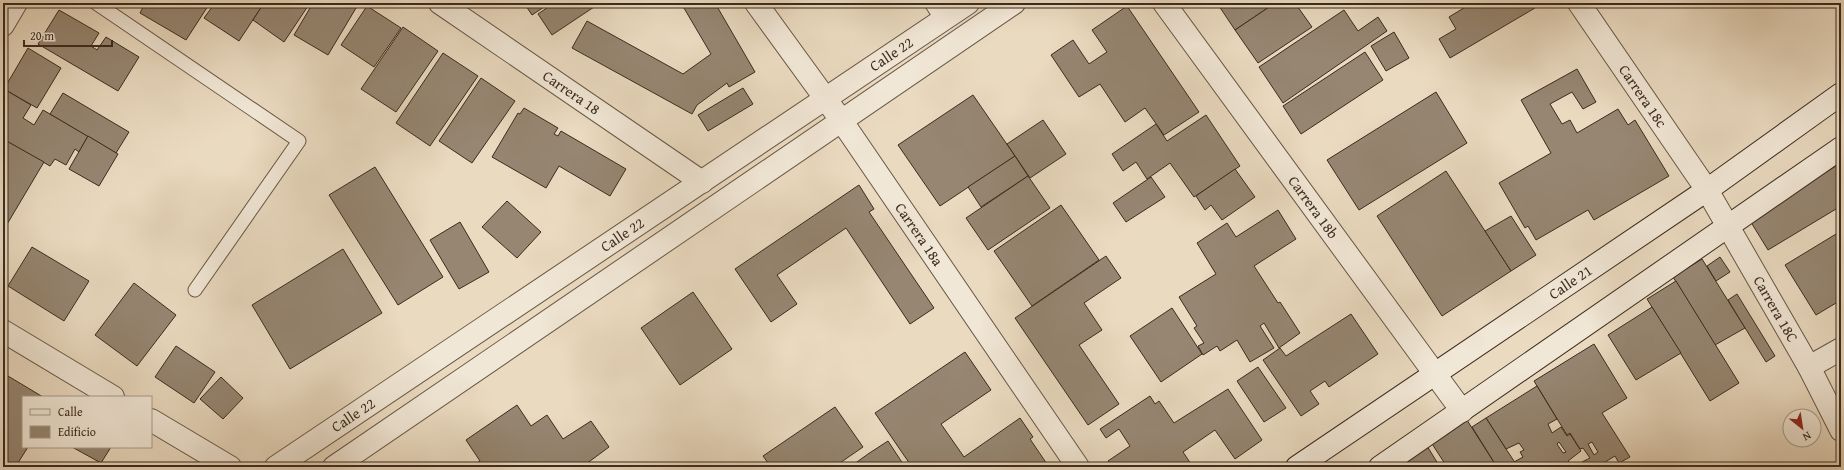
<svg xmlns="http://www.w3.org/2000/svg" width="1844" height="470" font-family="'Gentium Book Plus',serif">
	<rect width="100%" height="100%" fill="#eadac0"/>
	<filter id="stains"><feTurbulence type="fractalNoise" baseFrequency=".005" numOctaves="4"/><feColorMatrix values="0 0 0 0 .2 0 0 0 0 .09 0 0 0 0 .02 0 0 0 .5 -.17"/></filter>
	<radialGradient id="worn" r=".72"><stop offset=".6" stop-color="#630" stop-opacity="0"/><stop offset="1" stop-color="#630" stop-opacity=".3"/></radialGradient>
	<g fill="#968672" stroke="#3b2b1e" fill-rule="evenodd">
		<path d="M145 3H210L186 40 140 13Z"/>
		<path d="M215 3H264L239 41 204 18Z"/>
		<path d="M264 3H310L284 42 253 20Z"/>
		<path d="M313 3H359L328 55 294 35Z"/>
		<path d="M524 3H550L532 15Z"/>
		<path d="M554 3H600L552 35 538 14Z"/>
		<path d="M681 3H715L755 72 729 87 727 83 697 105 692 114 572 48 587 21 683 74 711 54Z"/>
		<path d="M827 3H836L830 7Z"/>
		<path d="M1217 3H1275L1235 30Z"/>
		<path d="M1275 3H1295L1312 27 1258 63 1235 30Z"/>
		<path d="M1472 3H1532L1535 8 1450 58 1439 39 1456 29 1449 17Z"/>
		<path d="M367 6 401 28 374 67 341 45Z"/>
		<path d="M1127 6 1199 112 1164 135 1145 108 1125 122 1100 84 1079 97 1051 55 1073 40 1089 64 1107 52 1092 30Z"/>
		<path d="M59 10 99 33 91 46 97 50 106 37 139 57 118 91 38 44Z"/>
		<path d="M1344 10 1358 31 1378 17 1387 31 1283 103 1259 67Z"/>
		<path d="M403 27 438 51 396 112 361 89Z"/>
		<path d="M1394 32 1409 58 1386 71 1371 46Z"/>
		<path d="M28 48 61 68 37 108 4 89Z"/>
		<path d="M1365 52 1383 80 1301 134 1283 106Z"/>
		<path d="M443 53 478 76 430 146 396 123Z"/>
		<path d="M1577 69 1596 102 1583 109 1572 92 1550 104 1562 124 1570 120 1577 133 1618 109 1628 125 1635 120 1669 176 1594 220 1588 210 1536 240 1528 226 1525 228 1499 183 1551 153 1521 100Z"/>
		<path d="M481 78 515 101 472 163 439 141Z"/>
		<path d="M743 88 753 104 708 131 698 115Z"/>
		<path d="M4 89 31 105 23 118 34 125 43 110 88 136 79 152 75 149 66 165 55 159 50 166 3 139Z"/>
		<path d="M1436 92 1467 143 1359 210 1327 160Z"/>
		<path d="M63 93 129 132 116 153 50 114Z"/>
		<path d="M973 95 1015 156 940 206 898 145Z"/>
		<path d="M524 108 558 128 554 134 558 136 561 131 626 169 610 196 559 166 546 188 492 157 518 113 520 114Z"/>
		<path d="M1206 115 1240 166 1194 197 1170 163 1147 179 1136 162 1123 171 1112 154 1156 124 1167 141Z"/>
		<path d="M1043 120 1066 154 1030 178 1007 144Z"/>
		<path d="M88 136 118 154 99 186 69 169Z"/>
		<path d="M3 139 44 162 3 231Z"/>
		<path d="M1015 156 1028 176 981 207 968 187Z"/>
		<path d="M1841 164V173L1837 166Z"/>
		<path d="M1836 166 1841 173V206L1768 250 1749 219Z"/>
		<path d="M375 167 443 277 398 305 329 195Z"/>
		<path d="M1235 169 1255 197 1222 220 1211 205 1205 210 1196 196Z"/>
		<path d="M1446 171 1511 271 1442 316 1377 216Z"/>
		<path d="M1028 176 1050 208 988 250 966 218Z"/>
		<path d="M1151 177 1165 197 1126 222 1113 203Z"/>
		<path d="M859 185 874 209 869 212 934 308 910 324 846 228 777 275 797 304 771 322 735 269Z"/>
		<path d="M507 201 541 232 517 258 482 227Z"/>
		<path d="M1061 205 1099 260 1032 306 994 251Z"/>
		<path d="M1278 210 1296 239 1254 266 1278 303 1280 302 1300 333 1279 348 1264 323 1260 326 1274 348 1250 362 1237 340 1220 351 1217 346 1203 355 1198 346 1204 343 1194 328 1197 326 1179 297 1216 274 1197 243 1227 223 1236 237Z"/>
		<path d="M1511 216 1536 255 1511 271 1485 231Z"/>
		<path d="M460 222 489 272 459 289 430 240Z"/>
		<path d="M1841 231V300L1816 315 1785 265Z"/>
		<path d="M32 247 89 281 64 321 8 286Z"/>
		<path d="M343 249 382 313 290 369 252 305Z"/>
		<path d="M1106 256 1121 278 1084 303 1102 330 1079 345 1119 404 1088 425 1015 318Z"/>
		<path d="M1720 257 1730 272 1716 281 1707 266Z"/>
		<path d="M1702 259 1745 328 1715 345 1673 277Z"/>
		<path d="M1676 281 1739 383 1710 401 1647 299Z"/>
		<path d="M134 283 176 315 137 366 95 335Z"/>
		<path d="M693 292 732 349 680 385 641 328Z"/>
		<path d="M1737 294 1775 356 1766 362 1728 300Z"/>
		<path d="M1652 307 1681 353 1636 380 1608 335Z"/>
		<path d="M1172 308 1202 354 1161 382 1130 336Z"/>
		<path d="M1351 314 1378 354 1329 387 1325 381 1310 391 1319 404 1301 416 1263 360 1280 348 1286 356Z"/>
		<path d="M1594 344 1627 398 1602 413 1630 457 1619 463 1615 456 1597 467H1585L1582 462 1590 458 1583 448 1580 449 1570 433 1567 435 1534 381ZM1592 442 1598 452 1594 455 1588 444Z"/>
		<path d="M176 346 215 372 194 403 155 377Z"/>
		<path d="M965 352 991 390 941 424 964 457 1020 418 1033 437 1030 439 1049 467H912L875 413Z"/>
		<path d="M1258 367 1286 408 1264 422 1237 381Z"/>
		<path d="M3 373 43 397H23V447H28L16 466 3 459Z"/>
		<path d="M221 377 243 398 223 419 200 399Z"/>
		<path d="M1537 386 1557 419 1548 424 1552 433 1561 427 1567 436 1570 434 1581 451 1568 461 1572 467H1518L1514 462 1523 457 1520 452 1524 450 1519 443 1506 449 1486 418ZM1559 442 1566 452 1563 453 1557 444Z"/>
		<path d="M1228 389 1262 440 1235 459 1215 430 1183 452 1193 467H1112L1108 461 1130 446 1119 429 1106 438 1100 429 1150 396 1155 404 1159 401 1174 423Z"/>
		<path d="M517 405 531 426 547 415 563 439 591 421 609 447 582 467H471L480 461 466 440Z"/>
		<path d="M835 407 863 447 834 467H771L763 456Z"/>
		<path d="M1465 417 1497 467H1447L1429 439Z"/>
		<path d="M1486 418 1506 449 1518 467H1497L1472 427Z"/>
		<path d="M888 441 905 467H850L868 454Z"/>
		<path d="M1427 446 1440 467H1405L1401 462Z"/>
		<path d="M72 447H111L101 463Z"/>
	</g>
	<g fill="none" stroke-linecap="round" stroke-linejoin="round">
		<defs>
			<g id="lane">
				<path d="M96 3 299 141 195 290"/>
				<path d="M931 3 942 20"/>
			</g>
			<g id="street">
				<path id="s1" d="M440 3 702 182"/>
				<path id="s2" d="M756 3 841 120 1078 467"/>
				<path id="s3" d="M1164 3 1462 411"/>
				<path id="s4" d="M1579 3 1707 190 1809 367 1841 430"/>
				<path d="M3 25 16 3"/>
				<path d="M3 331 113 397"/>
				<path d="M1809 367 1841 349"/>
				<path d="M151 420 230 467"/>
				<path id="s5" d="M276 467 968 3"/>
				<path d="M334 467 1014 3"/>
			</g>
			<g id="secondary">
				<path id="s6" d="M1297 467 1707 190 1841 94"/>
				<path d="M1380 467 1841 148"/>
			</g>
		</defs>
		<use href="#lane" stroke="#675746" stroke-width="15"/>
		<use href="#street" stroke="#675746" stroke-width="24"/>
		<use href="#secondary" stroke="#3b2b1e" stroke-width="24"/>
		<use href="#lane" stroke="#f1e7d6" stroke-width="13"/>
		<use href="#street" stroke="#f1e7d6" stroke-width="22"/>
		<use href="#secondary" stroke="#f1e7d6" stroke-width="22"/>
	</g>
	<g text-anchor="middle" stroke-width="3" stroke-linejoin="round" paint-order="stroke">
		<g font-size="15" fill="#3b2b1e" stroke="#f1e7d6">
			<text dy="5" stroke="none"><textPath href="#s5" startOffset="741">Calle 22</textPath></text>
			<text dy="5" stroke="none"><textPath href="#s1" startOffset="159">Carrera 18</textPath></text>
			<text dy="5" stroke="none"><textPath href="#s4" startOffset="113">Carrera 18c</textPath></text>
			<text dy="5" stroke="none"><textPath href="#s3" startOffset="253">Carrera 18b</textPath></text>
			<text dy="5" stroke="none"><textPath href="#s2" startOffset="283">Carrera 18a</textPath></text>
			<text dy="5" stroke="none"><textPath href="#s5" startOffset="417">Calle 22</textPath></text>
			<text dy="5" stroke="none"><textPath href="#s6" startOffset="330">Calle 21</textPath></text>
			<text dy="5" stroke="none"><textPath href="#s4" startOffset="364">Carrera 18C</textPath></text>
			<text dy="5" stroke="none"><textPath href="#s5" startOffset="93">Calle 22</textPath></text>
		</g>
	</g>
	<rect width="1844" height="470" fill="none" stroke="#eadac0" stroke-width="16"/>
	<rect x="4" y="4" width="1836" height="462" fill="none" stroke="#3b2b1e" stroke-width="2"/>
	<rect x="8" y="8" width="1828" height="454" fill="none" stroke="#3b2b1e"/>
	<rect x="22" y="396" width="130" height="52" fill="#f1e7d6" stroke="#a89c8c"/>
	<rect x="30" y="409" width="20" height="6" fill="#f1e7d6" stroke="#a89c8c"/>
	<text x="58" y="416" font-size="12" fill="#3b2b1e">Calle</text>
	<rect x="30" y="426" width="20" height="12" fill="#968672" stroke="#a89c8c"/>
	<text x="58" y="436" font-size="12" fill="#3b2b1e">Edificio</text>
	<g transform="translate(1802 428) rotate(150)"><circle r="19" fill="#f1e7d6" stroke="#a89c8c"/>
	<path d="M0-3L7 15L0 10L-7 15Z" fill="#8f2418"/>
	<text y="-6" font-size="11" font-weight="bold" text-anchor="middle" fill="#3b2b1e">N</text>
	</g>
	<path d="M24 40v6h88v-6" fill="none" stroke="#3b2b1e" stroke-width="2"/>
	<text x="30" y="40" font-size="12" fill="#3b2b1e" stroke="#f1e7d6" stroke-width="3" paint-order="stroke">20 m</text>
	<rect width="100%" height="100%" filter="url(#stains)"/>
	<rect width="100%" height="100%" fill="url(#worn)"/>
</svg>
